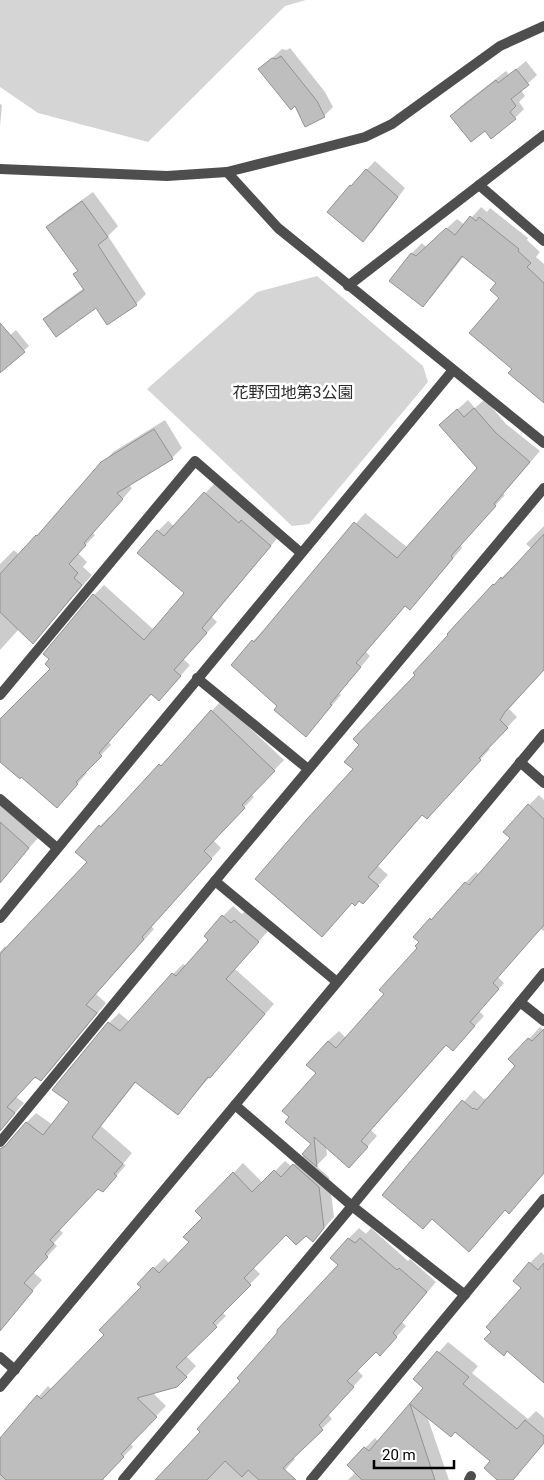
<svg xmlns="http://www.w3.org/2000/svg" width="544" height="1480" font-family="Roboto,'Noto Sans JP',sans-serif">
	<rect width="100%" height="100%" fill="#fff"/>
	<g fill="#d5d5d5">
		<path d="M0 0H306L285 6 148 142 38 113 0 87Z"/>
		<path d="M317 276 423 366 428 382 309 524 292 526 147 389 257 292Z"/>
	</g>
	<g fill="#0003">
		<path d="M290 48 325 92 333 107 324 116 296 104 260 69 282 49 287 50Z"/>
		<path d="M526 61 537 75 521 90 525 96 519 102 524 109 515 118 486 129 452 116 461 106 506 71 509 75Z"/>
		<path d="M0 104 2 105 0 126Z"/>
		<path d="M375 161 405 188 372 232 363 240 329 212 351 186Z"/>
		<path d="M93 192 118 226 108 236 146 294 136 304 96 306 45 319 55 309 84 288 75 274 79 270 48 227 58 217Z"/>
		<path d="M481 207 487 212 490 208 528 238 527 240 540 252 536 257 544 264V388L513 368 498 283 464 256 433 295 423 305 391 281 412 253 422 243 426 247 457 219 465 225Z"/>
		<path d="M16 330 29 346 3 369 0 365V344Z"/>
		<path d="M485 399 506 424 540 451 503 494 505 495 460 545 462 548 420 598 406 605 366 652 370 656 339 693 341 695 315 725 279 705 253 641 263 631 264 632 365 513 408 548 479 468 451 415 468 400 475 408Z"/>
		<path d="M165 420 182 448 172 458 129 485 132 488 93 533 95 535 78 553 87 562 83 567 92 575 33 643 19 629 0 650V564L14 550 19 555 113 452Z"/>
		<path d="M215 483 280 535 212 617 217 622 183 659 190 665 169 689 152 693 109 742 111 745 85 771 87 773 67 796 21 776 0 760V721L52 669 94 595 104 585 154 630 186 593 158 531 168 521 174 526Z"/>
		<path d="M544 526V669L509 709 517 717 488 748 490 749 437 807 423 814 378 866 388 875 363 902 355 769 416 675 450 635 448 634 494 585 532 549 526 544Z"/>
		<path d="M221 701 284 760 251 794 254 797 213 840 221 848 151 926 154 929 96 994 106 1003 51 1070 41 1080 35 1076 16 1097 24 1103 0 1130V952L5 946 7 948 89 862 77 852 100 826 110 816 112 818Z"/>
		<path d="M539 795 544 800V931L474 888 466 882 476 872 479 875 512 838 529 805Z"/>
		<path d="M0 803 39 837 10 869 0 868Z"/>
		<path d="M233 906 242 914 245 911 268 931 235 969 274 1004 178 1113 137 1081 101 1126 132 1153 123 1164 126 1165 112 1181 99 1187 59 1229 63 1233 54 1243 57 1246 33 1272 42 1280 4 1324 0 1320V1172L26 1123 36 1113 53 1125 71 1102 109 1023 119 1013 130 1022 173 974 183 964 186 966 210 940 223 916Z"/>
		<path d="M441 921 504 983 479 1011 484 1016 463 1039 447 1044 371 1130 377 1136 359 1156 326 1146 327 1155 316 1166 329 1177 334 1217 313 1241 306 1234 286 1233 253 1267 260 1274 222 1312 226 1316 186 1356 196 1366 177 1386 152 1392 166 1406 130 1443 133 1447 102 1478 105 1480H0V1440L48 1386 52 1390 106 1335 143 1287 154 1268 164 1258 170 1264 191 1242 203 1218 197 1211 243 1163 263 1183 285 1161 292 1167 305 1154 312 1144 318 1073 328 1041 339 1031 346 1038 385 994Z"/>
		<path d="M540 1027 544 1030V1173L505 1210 469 1250 432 1218 384 1195 474 1090 484 1099 486 1098 488 1100 517 1066 510 1059Z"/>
		<path d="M359 1228 366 1234 371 1228 408 1261 410 1259 436 1282 402 1322 406 1326 390 1344 376 1350 357 1370 363 1376 328 1414 332 1419 293 1457 295 1459 276 1480H171L202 1432 339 1265 331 1257Z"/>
		<path d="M541 1252 544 1255V1381L523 1288 530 1263Z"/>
		<path d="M448 1342 478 1366 472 1373 528 1419 536 1411 544 1418V1443L512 1480H499L491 1461 455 1431 427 1416 449 1480H348L356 1472 365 1448 375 1438 379 1442 425 1388 415 1379Z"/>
	</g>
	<g fill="#bebebe" stroke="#929292">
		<path d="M281 56 317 101 325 117 305 127 295 106 291 110 258 69 272 58 276 59Z"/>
		<path d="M516 69 529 85 511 99 516 106 510 112 516 119 491 139 485 131 471 142 450 116 496 80 498 83Z"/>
		<path d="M366 169 398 197 363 242 327 212 350 185 351 186Z"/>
		<path d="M82 201 108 237 98 245 137 305 107 325 96 308 56 337 43 319 84 290 73 274 78 271 46 227Z"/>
		<path d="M470 216 476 221 479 217 519 249 518 251 531 263 527 267 544 283V403L508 373 512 369 469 333 499 298 490 290 496 283 462 256 423 307 389 281 411 253 416 256 446 228 455 235Z"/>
		<path d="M0 323 25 352 0 373Z"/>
		<path d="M474 408 496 433 530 462 494 504 496 506 451 556 453 558 410 610 405 606 356 663 361 667 330 704 332 705 306 737 274 710 277 706 231 665 252 640 254 642 354 522 397 558 477 468 439 425 457 409 464 417Z"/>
		<path d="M154 429 173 459 117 493 123 499 84 543 86 545 69 564 78 573 74 578 82 585 33 644 0 612V574L36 535 37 536 101 462Z"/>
		<path d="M204 492 239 523 241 520 271 546 202 628 207 633 174 670 181 676 159 701 151 694 99 753 102 756 76 782 78 784 57 808 21 777 20 779 0 762V719L50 669 45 664 49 659 43 654 93 594 144 640 184 593 137 553 157 530 164 536Z"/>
		<path d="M544 534V670L505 712 500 720 508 728 479 758 481 760 427 819 422 815 368 877 379 886 363 904 359 901 355 906 352 903 322 937 255 879 307 819 353 769 344 762 359 745 353 739 415 675 413 673 448 635 447 634 493 584 494 585 501 577 502 579Z"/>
		<path d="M211 710 275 771 242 805 245 808 204 851 212 859 142 937 144 939 86 1005 97 1013 41 1081 35 1077 7 1107 15 1113 0 1131V954L87 862 75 852 99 825 101 827 159 764 161 766Z"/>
		<path d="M528 804 544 819V925L493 983 499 989 470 1022 475 1026 453 1051 446 1045 361 1141 368 1147 349 1168 314 1137 317 1167 302 1154 311 1144 285 1122 289 1117 282 1111 316 1073 306 1065 328 1041 336 1048 384 994 379 990 417 948 415 946 419 942 413 937 430 918 431 920 465 882 469 885 510 838 503 832Z"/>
		<path d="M0 822 29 848 0 883Z"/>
		<path d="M222 915 231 923 234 920 259 942 226 979 265 1014 210 1078 208 1077 178 1115 135 1082 92 1137 123 1164 114 1174 117 1176 103 1192 98 1189 50 1240 54 1244 45 1254 48 1257 24 1283 33 1291 0 1331V1149L5 1146 26 1122 43 1135 69 1102 52 1090 108 1022 120 1031 172 973 176 976 208 940 204 936Z"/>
		<path d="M544 1029V1173L509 1214 505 1210 469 1252 432 1219 423 1229 382 1195 462 1100 473 1109 474 1108 477 1110 515 1066 508 1059 528 1038 532 1041Z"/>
		<path d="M293 1164 319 1187 324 1228 313 1242 306 1236 296 1245 286 1235 244 1278 251 1285 213 1323 217 1327 176 1367 187 1377 177 1387 137 1398 157 1417 121 1454 124 1457 102 1480H6L0 1474V1438L37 1395 41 1399 104 1335 99 1330 141 1287 137 1284 153 1267 159 1273 189 1242 183 1237 202 1218 195 1211 233 1172 252 1192 274 1170 281 1177Z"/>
		<path d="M348 1238 355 1243 360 1238 397 1270 399 1268 427 1292 393 1333 397 1337 380 1356 376 1352 347 1381 354 1387 319 1425 323 1430 283 1468 296 1480H259L248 1470 242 1477 225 1461 207 1480H155L200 1432 197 1429 240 1381 237 1378 277 1333V1330L338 1265 330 1258Z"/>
		<path d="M529 1262 538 1270 544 1263V1383L507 1351 504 1356 484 1339 491 1332 486 1327 521 1288 513 1281Z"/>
		<path d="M437 1351 469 1377 463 1384 517 1429 525 1420 544 1436V1443L513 1480H497L484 1468 490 1461 455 1432 451 1437 410 1404 435 1480H362L347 1465 364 1447 369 1451 423 1388 413 1379Z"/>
	</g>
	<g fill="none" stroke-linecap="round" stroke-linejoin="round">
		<g stroke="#4e4e4e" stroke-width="10">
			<path d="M0 169 167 176 227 172 311 151 365 137 392 124 500 46 544 26"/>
			<path d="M227 172 278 228 544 443"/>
			<path d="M479 185 544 241"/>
			<path d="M348 286 544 135"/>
			<path d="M197 678 308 769"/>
			<path d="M0 695 195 461 301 553"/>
			<path d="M520 762 544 783"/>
			<path d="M0 799 57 848"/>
			<path d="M215 881 337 982"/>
			<path d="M0 918 453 370"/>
			<path d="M520 1002 544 1021"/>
			<path d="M235 1105 352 1206 465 1295"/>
			<path d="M0 1142 215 881 544 488"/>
			<path d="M0 1357 15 1370"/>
			<path d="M0 1387 544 734"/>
			<path d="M123 1480 352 1206 544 973"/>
			<path d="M311 1480 544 1199"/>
			<path d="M469 1480 471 1476"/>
		</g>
	</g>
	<g text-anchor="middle" stroke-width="5" stroke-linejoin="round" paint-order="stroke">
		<g font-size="16" fill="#2c2c2c" stroke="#fff">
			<text x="293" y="398">花野団地第3公園</text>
		</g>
	</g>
	<path d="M374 1460v8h80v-8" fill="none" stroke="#000000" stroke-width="2.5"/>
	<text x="382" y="1460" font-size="15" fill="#000000" stroke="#ffffff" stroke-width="4" paint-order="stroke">20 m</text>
</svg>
